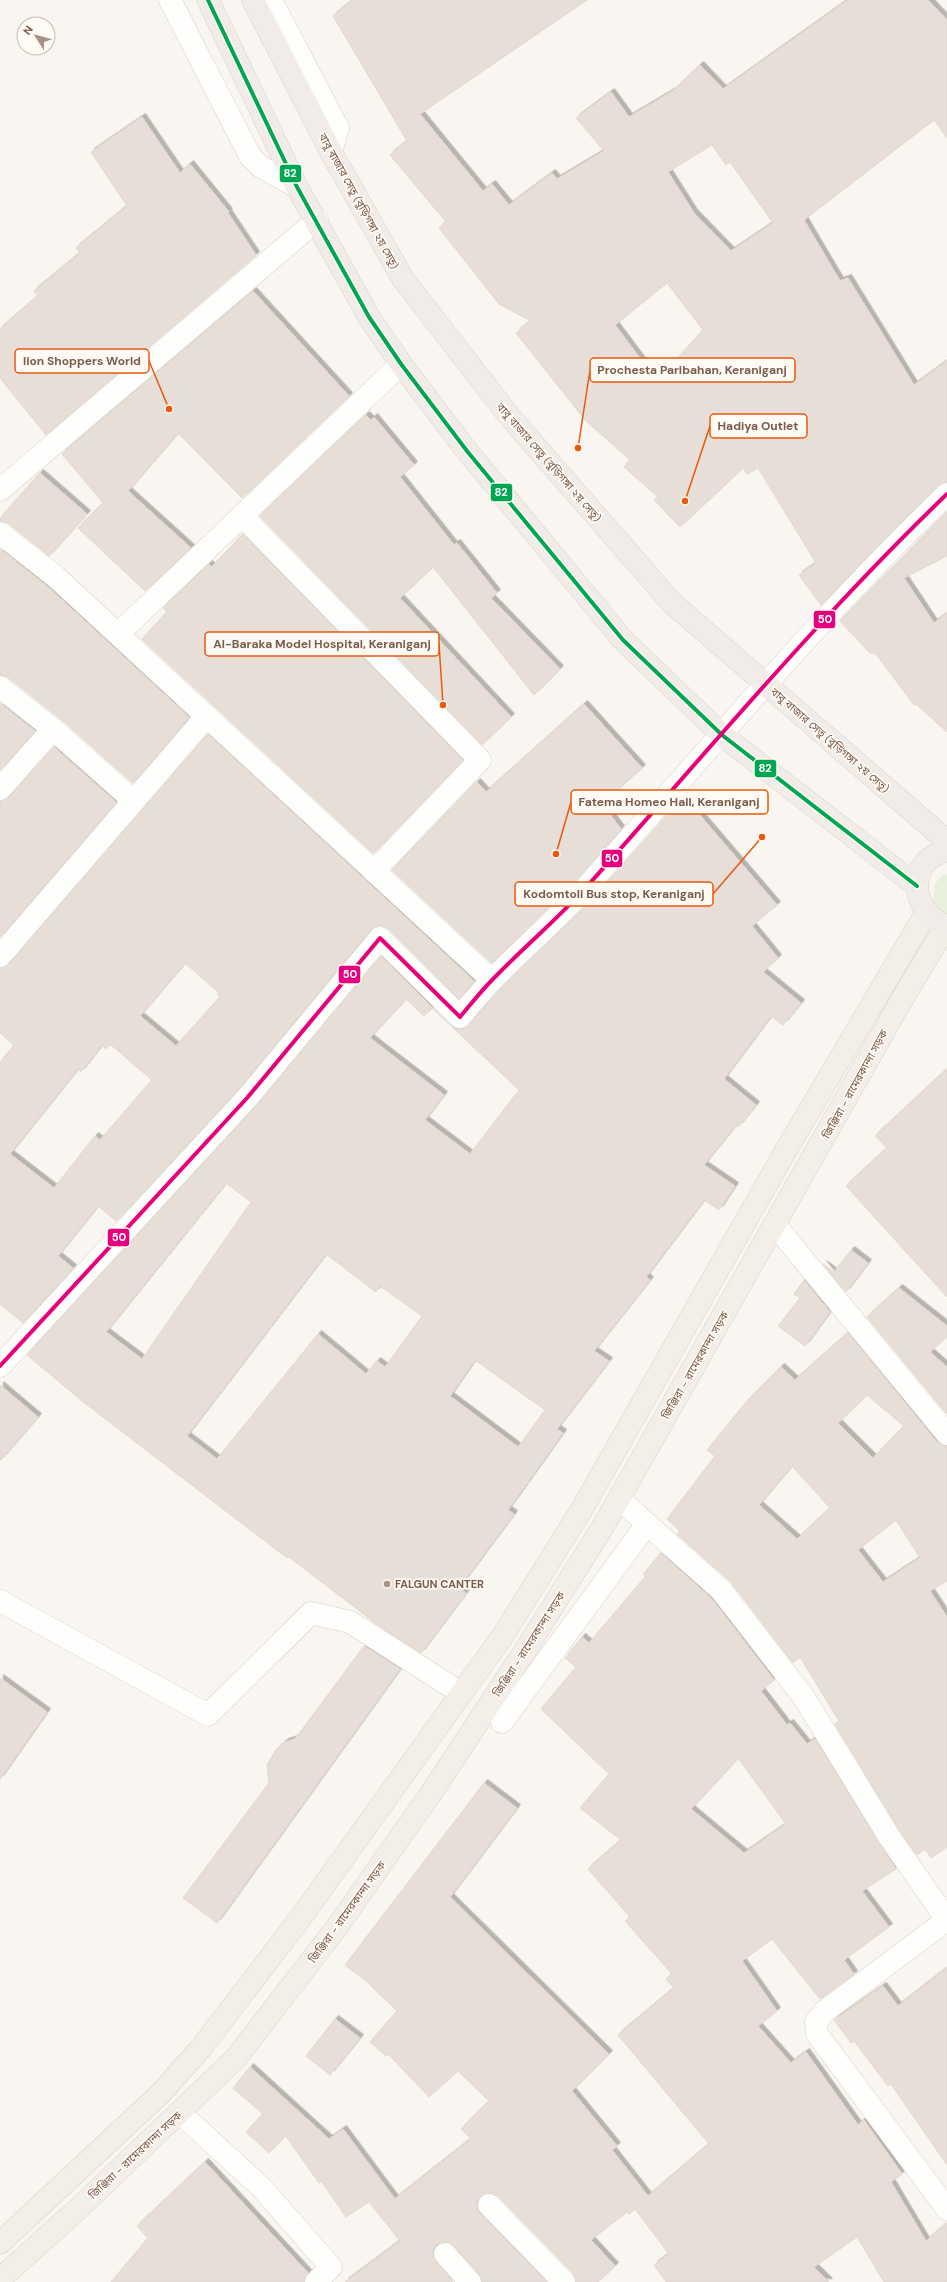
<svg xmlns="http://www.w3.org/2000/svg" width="947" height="2282" font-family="'DM Sans','Noto Sans Bengali',sans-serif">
	<defs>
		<filter id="shadow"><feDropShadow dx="3.5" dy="-3.5" stdDeviation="0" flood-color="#0004"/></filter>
	</defs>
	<rect width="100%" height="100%" fill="#f9f5f0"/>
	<path fill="#e7f0db" d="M947 874V919L934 907C933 895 932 878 947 874Z"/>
	<g fill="#e6ded7" stroke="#e2d8d2" fill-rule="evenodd" filter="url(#shadow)">
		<path d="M353 0H587L420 114 483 191 492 184 509 205 552 173 557 179 604 151 576 118 611 92 629 117 673 91 700 65 723 89 848 0H928L947 20V138L934 120 804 220 840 281 848 278 914 385 947 361V482L938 485 821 605 799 575 816 563 758 468 747 474 743 468 680 527 654 500 658 497 624 467 630 460 585 420 516 333 531 321 499 304 439 228 446 222 390 155 407 141 333 16ZM712 145 726 165 730 162 773 223 731 251 694 213 668 172ZM667 283 703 330 657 381 615 325Z"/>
		<path d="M142 117 180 173 190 164 229 212 228 213 256 255 46 435 0 378V329L38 296 34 291 80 253 76 248 127 206 91 152Z"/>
		<path d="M253 291 349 396 242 498 178 433 128 491 191 548 145 591 78 528 103 503 62 454Z"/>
		<path d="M366 415 371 420 374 417 414 465 400 477 454 545 457 543 497 593 491 598 560 669 534 695 433 567 400 598 511 717 482 745 260 516Z"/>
		<path d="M40 473 87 514 49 556 8 523 0 521V518Z"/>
		<path d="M947 512V556L904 578 934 623 947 613V732L916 704 914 705 875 653H870L840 621Z"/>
		<path d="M243 534 463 760 373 853 142 639 167 612 163 608 209 564 212 567Z"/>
		<path d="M0 549 48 587 189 717 133 783 61 719 8 677 0 675Z"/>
		<path d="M0 703 35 731 0 770Z"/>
		<path d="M584 704 642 768 602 804 621 829 569 887 492 963 392 870 477 782 486 792Z"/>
		<path d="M208 734 474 981 459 999 389 929 382 926H376L371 930 238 1090 116 1221 98 1206 58 1256 73 1268 23 1323 0 1304V1062L14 1045 0 1033V968L9 964ZM185 963 219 993 218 995 220 997 176 1046 140 1016ZM110 1044 152 1080 100 1140 95 1136 54 1188 10 1154 78 1069 81 1072 102 1045 106 1049Z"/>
		<path d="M54 747 116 802 0 937V801L9 797Z"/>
		<path d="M686 799 777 905 752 926 778 958 763 972 801 1003 783 1025 771 1016 724 1079 756 1105 738 1127 736 1125 704 1165 735 1186 719 1210 704 1200 646 1277 650 1280 594 1351 609 1361 557 1429 563 1433 508 1510 514 1514 459 1588 466 1593 421 1653 379 1626 289 1557 287 1558 82 1401 27 1355 256 1106 381 956 451 1026 458 1029H464L502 988 588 904 665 818ZM406 999 424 1016 432 1008 519 1090 470 1154 425 1120 444 1095 370 1038ZM226 1183 251 1202 142 1359 106 1332ZM326 1254 376 1292 380 1286 422 1316 385 1367 377 1361 366 1374 318 1334 217 1459 187 1436ZM475 1360 545 1410 518 1447 450 1396Z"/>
		<path d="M947 1069V1297L846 1186 887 1148 875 1136Z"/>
		<path d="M851 1250 868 1263 846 1292 823 1264 834 1272Z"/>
		<path d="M804 1280 830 1312 805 1346 778 1326 800 1298 794 1294Z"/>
		<path d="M899 1288 947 1326V1336L930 1352 947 1367V1414L867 1317Z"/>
		<path d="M848 1333 937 1442 947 1446V1581L930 1591 947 1617V1847L931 1858 925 1849 917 1855 900 1831 835 1724 839 1721 800 1657 793 1663 731 1582 677 1534 680 1531 667 1519 715 1456 707 1450 747 1401 781 1367 795 1380ZM867 1395 904 1426 873 1458 838 1423ZM792 1466 830 1508 797 1539 759 1505ZM896 1520 920 1558 883 1582 858 1550Z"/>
		<path d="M0 1385 38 1417 0 1461Z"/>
		<path d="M661 1553 712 1599 774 1680 761 1691 787 1725 790 1723 807 1744 815 1739 896 1869 862 1891 889 1927 844 1960 854 1974 820 1999 772 1939 742 1961 777 2011 758 2026 791 2063 806 2052 858 2125 864 2120 902 2174 891 2182 926 2241 947 2223V2282H884L857 2237 814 2267 829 2282H666L654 2265 669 2254 635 2209 629 2214 627 2212 591 2240 615 2266 598 2282H576L573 2273 498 2196 486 2193 481 2196 477 2201V2208L480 2213 547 2282H482L479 2274 454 2246 443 2242 437 2244 433 2250V2257L453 2282H345L400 2241 369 2202 346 2217 321 2181 319 2183 285 2135 269 2153 246 2132 263 2114 233 2088 250 2067 329 2139 343 2129 395 2199 471 2139 461 2129 489 2101 458 2071 429 2097 388 2054 386 2056 370 2042 397 2011 366 1981 345 1965 484 1783 517 1808 450 1897 609 2054 572 2091 617 2146 612 2150 648 2196 709 2144 618 2035 674 1988 666 1979 672 1974 625 1921 630 1917 588 1869 621 1840 580 1808 609 1774 541 1709 576 1667 565 1658 582 1637 589 1643 646 1576 643 1574ZM738 1758 786 1824 744 1853 691 1809Z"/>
		<path d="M364 1646 400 1669 217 1923 183 1898 269 1783 267 1765 275 1751 285 1742 295 1739Z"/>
		<path d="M0 1678 47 1712 0 1779Z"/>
		<path d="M947 1968V2165L891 2084 888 2086 854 2041 851 2043 834 2020 883 1986 898 2006Z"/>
		<path d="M335 2019 360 2038 330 2075 306 2056Z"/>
		<path d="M205 2162 308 2273 304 2282H111L148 2238 137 2226Z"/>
	</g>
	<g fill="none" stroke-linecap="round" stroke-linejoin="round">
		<defs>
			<g id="minor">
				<path d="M170 0 250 156 261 167 297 187"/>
				<path d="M271 0 338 128 331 152"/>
				<path d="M0 490 317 220"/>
				<path d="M242 516 480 760 374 871"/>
				<path d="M0 533 56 577 492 980"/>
				<path d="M118 634 401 364"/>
				<path d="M0 687 53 729 0 789"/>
				<path d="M53 729 134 801"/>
				<path d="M0 956 207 716"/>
				<path d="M775 1225 947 1434"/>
				<path d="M0 1366 247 1098 380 938 460 1017C471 1004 481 991 493 979 525 946 560 917 590 883 707 752 820 616 947 494"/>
				<path d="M619 1499 721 1590 803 1696 890 1838 947 1920 825 2011 816 2022 817 2034 947 2209"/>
				<path d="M0 1601 208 1715 311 1613 350 1622 461 1693"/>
				<path d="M502 1722 647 1524"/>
				<path d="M180 2113 260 2186 331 2267 316 2282"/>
				<path d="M489 2205 564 2282"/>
				<path d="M445 2254 470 2282"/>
			</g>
			<g id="primary">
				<path d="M0 2243 160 2094 201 2048 299 1920 502 1637 582 1509 785 1152 926 913"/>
				<path d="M0 2279 79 2208 236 2058 337 1927 432 1792 524 1652 604 1525 904 996 946 926"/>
			</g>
			<g id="trunk">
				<path d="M208 0 297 187 369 317 401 364 467 451 623 640 722 735 917 886"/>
				<path d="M253 0 331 152 403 279 510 417 672 603 947 841"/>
				<path d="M947 851C905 859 910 913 947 926"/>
			</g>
		</defs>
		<use href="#minor" stroke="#d7d1cb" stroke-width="23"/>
		<use href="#primary" stroke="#dad1cc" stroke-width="23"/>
		<use href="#trunk" stroke="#dad1cc" stroke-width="23"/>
		<use href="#minor" stroke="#fefefd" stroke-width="22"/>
		<use href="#primary" stroke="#f3eee8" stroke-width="22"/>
		<use href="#trunk" stroke="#f2ece8" stroke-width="22"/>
		<defs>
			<path id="bus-1" d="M208 0 297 187 369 317 401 364 467 451 623 640 722 735 917 886"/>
			<path id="bus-2" d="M0 1366 247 1098 380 938 460 1017C471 1004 481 991 493 979 525 946 560 917 590 883 707 752 820 616 947 494"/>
		</defs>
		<use href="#bus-1" stroke="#fffaf3" stroke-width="7"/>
		<use href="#bus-2" stroke="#fffaf3" stroke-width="7"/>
		<use href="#bus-1" stroke="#00a651" stroke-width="4"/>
		<use href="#bus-2" stroke="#e5007d" stroke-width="4"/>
	</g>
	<circle fill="#a69286" stroke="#fffaf3" stroke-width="1.5" cx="387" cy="1584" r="4"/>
	<g text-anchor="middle" stroke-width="3.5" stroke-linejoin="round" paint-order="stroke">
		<g font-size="11" fill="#7a5c4d" stroke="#fffaf3">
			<text transform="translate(359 201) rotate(61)" y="4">বাবু বাজার সেতু (বুড়িগঙ্গা ২য় সেতু)</text>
			<text transform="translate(549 462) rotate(49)" y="4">বাবু বাজার সেতু (বুড়িগঙ্গা ২য় সেতু)</text>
			<text transform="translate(830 740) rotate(41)" y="4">বাবু বাজার সেতু (বুড়িগঙ্গা ২য় সেতু)</text>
			<text transform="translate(855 1084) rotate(-61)" y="4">জিঞ্জিরা - রামেরকান্দা সড়ক</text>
			<text transform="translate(695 1365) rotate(-60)" y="4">জিঞ্জিরা - রামেরকান্দা সড়ক</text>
			<text transform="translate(529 1644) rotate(-57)" y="4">জিঞ্জিরা - রামেরকান্দা সড়ক</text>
			<text transform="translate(347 1912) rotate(-54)" y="4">জিঞ্জিরা - রামেরকান্দা সড়ক</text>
			<text transform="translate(135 2155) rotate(-43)" y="4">জিঞ্জিরা - রামেরকান্দা সড়ক</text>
		</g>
		<g font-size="11" font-weight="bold" fill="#7a5c4d" stroke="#fffaf3" text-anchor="start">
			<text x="395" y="1588">FALGUN CANTER</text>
		</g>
	</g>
	<path fill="none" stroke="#e8590c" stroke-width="1.5" d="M169 409L149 361M578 448L590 370M685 501L710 426M443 705L439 644M556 854L571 802M762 837L713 894"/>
	<g fill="#e8590c" stroke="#fffaf3" stroke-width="1.5">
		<circle cx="169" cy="409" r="4"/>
		<circle cx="578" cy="448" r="4"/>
		<circle cx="685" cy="501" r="4"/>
		<circle cx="443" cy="705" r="4"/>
		<circle cx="556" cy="854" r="4"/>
		<circle cx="762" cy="837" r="4"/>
	</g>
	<g fill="#fffaf3" stroke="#e8590c" stroke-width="1.5">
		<rect x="15" y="349" width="134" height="24" rx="4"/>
		<rect x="590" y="358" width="205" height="24" rx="4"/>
		<rect x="710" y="414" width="97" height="24" rx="4"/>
		<rect x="205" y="632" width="234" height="24" rx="4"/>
		<rect x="571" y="790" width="197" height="24" rx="4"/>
		<rect x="515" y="882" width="198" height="24" rx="4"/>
	</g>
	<g font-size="12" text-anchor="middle" font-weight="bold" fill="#7a5c4d">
		<text x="82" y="365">lion Shoppers World</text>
		<text x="692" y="374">Prochesta Paribahan, Keraniganj</text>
		<text x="758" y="430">Hadiya Outlet</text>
		<text x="322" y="648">Al-Baraka Model Hospital, Keraniganj</text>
		<text x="669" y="806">Fatema Homeo Hall, Keraniganj</text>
		<text x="614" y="898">Kodomtoli Bus stop, Keraniganj</text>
	</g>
	<g stroke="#fffaf3" stroke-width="1.5">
		<rect x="279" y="164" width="23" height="19" rx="4" fill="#00a651"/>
		<rect x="490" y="483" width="23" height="19" rx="4" fill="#00a651"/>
		<rect x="813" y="610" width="23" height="19" rx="4" fill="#e5007d"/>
		<rect x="754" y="759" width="23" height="19" rx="4" fill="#00a651"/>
		<rect x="601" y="849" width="22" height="19" rx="4" fill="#e5007d"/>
		<rect x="338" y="965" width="23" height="19" rx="4" fill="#e5007d"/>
		<rect x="107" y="1228" width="23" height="19" rx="4" fill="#e5007d"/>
	</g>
	<g font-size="11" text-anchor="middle" font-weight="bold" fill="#fff">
		<text x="290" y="177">82</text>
		<text x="501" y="496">82</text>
		<text x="825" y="623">50</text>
		<text x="765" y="772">82</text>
		<text x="612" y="862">50</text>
		<text x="350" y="978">50</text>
		<text x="119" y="1241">50</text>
	</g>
	<g transform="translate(36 36) rotate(306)"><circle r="19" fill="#fffaf3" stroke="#cabbb1"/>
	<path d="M0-3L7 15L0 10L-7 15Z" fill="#a69286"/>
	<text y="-6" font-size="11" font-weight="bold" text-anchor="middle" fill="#7a5c4d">N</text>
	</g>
</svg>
